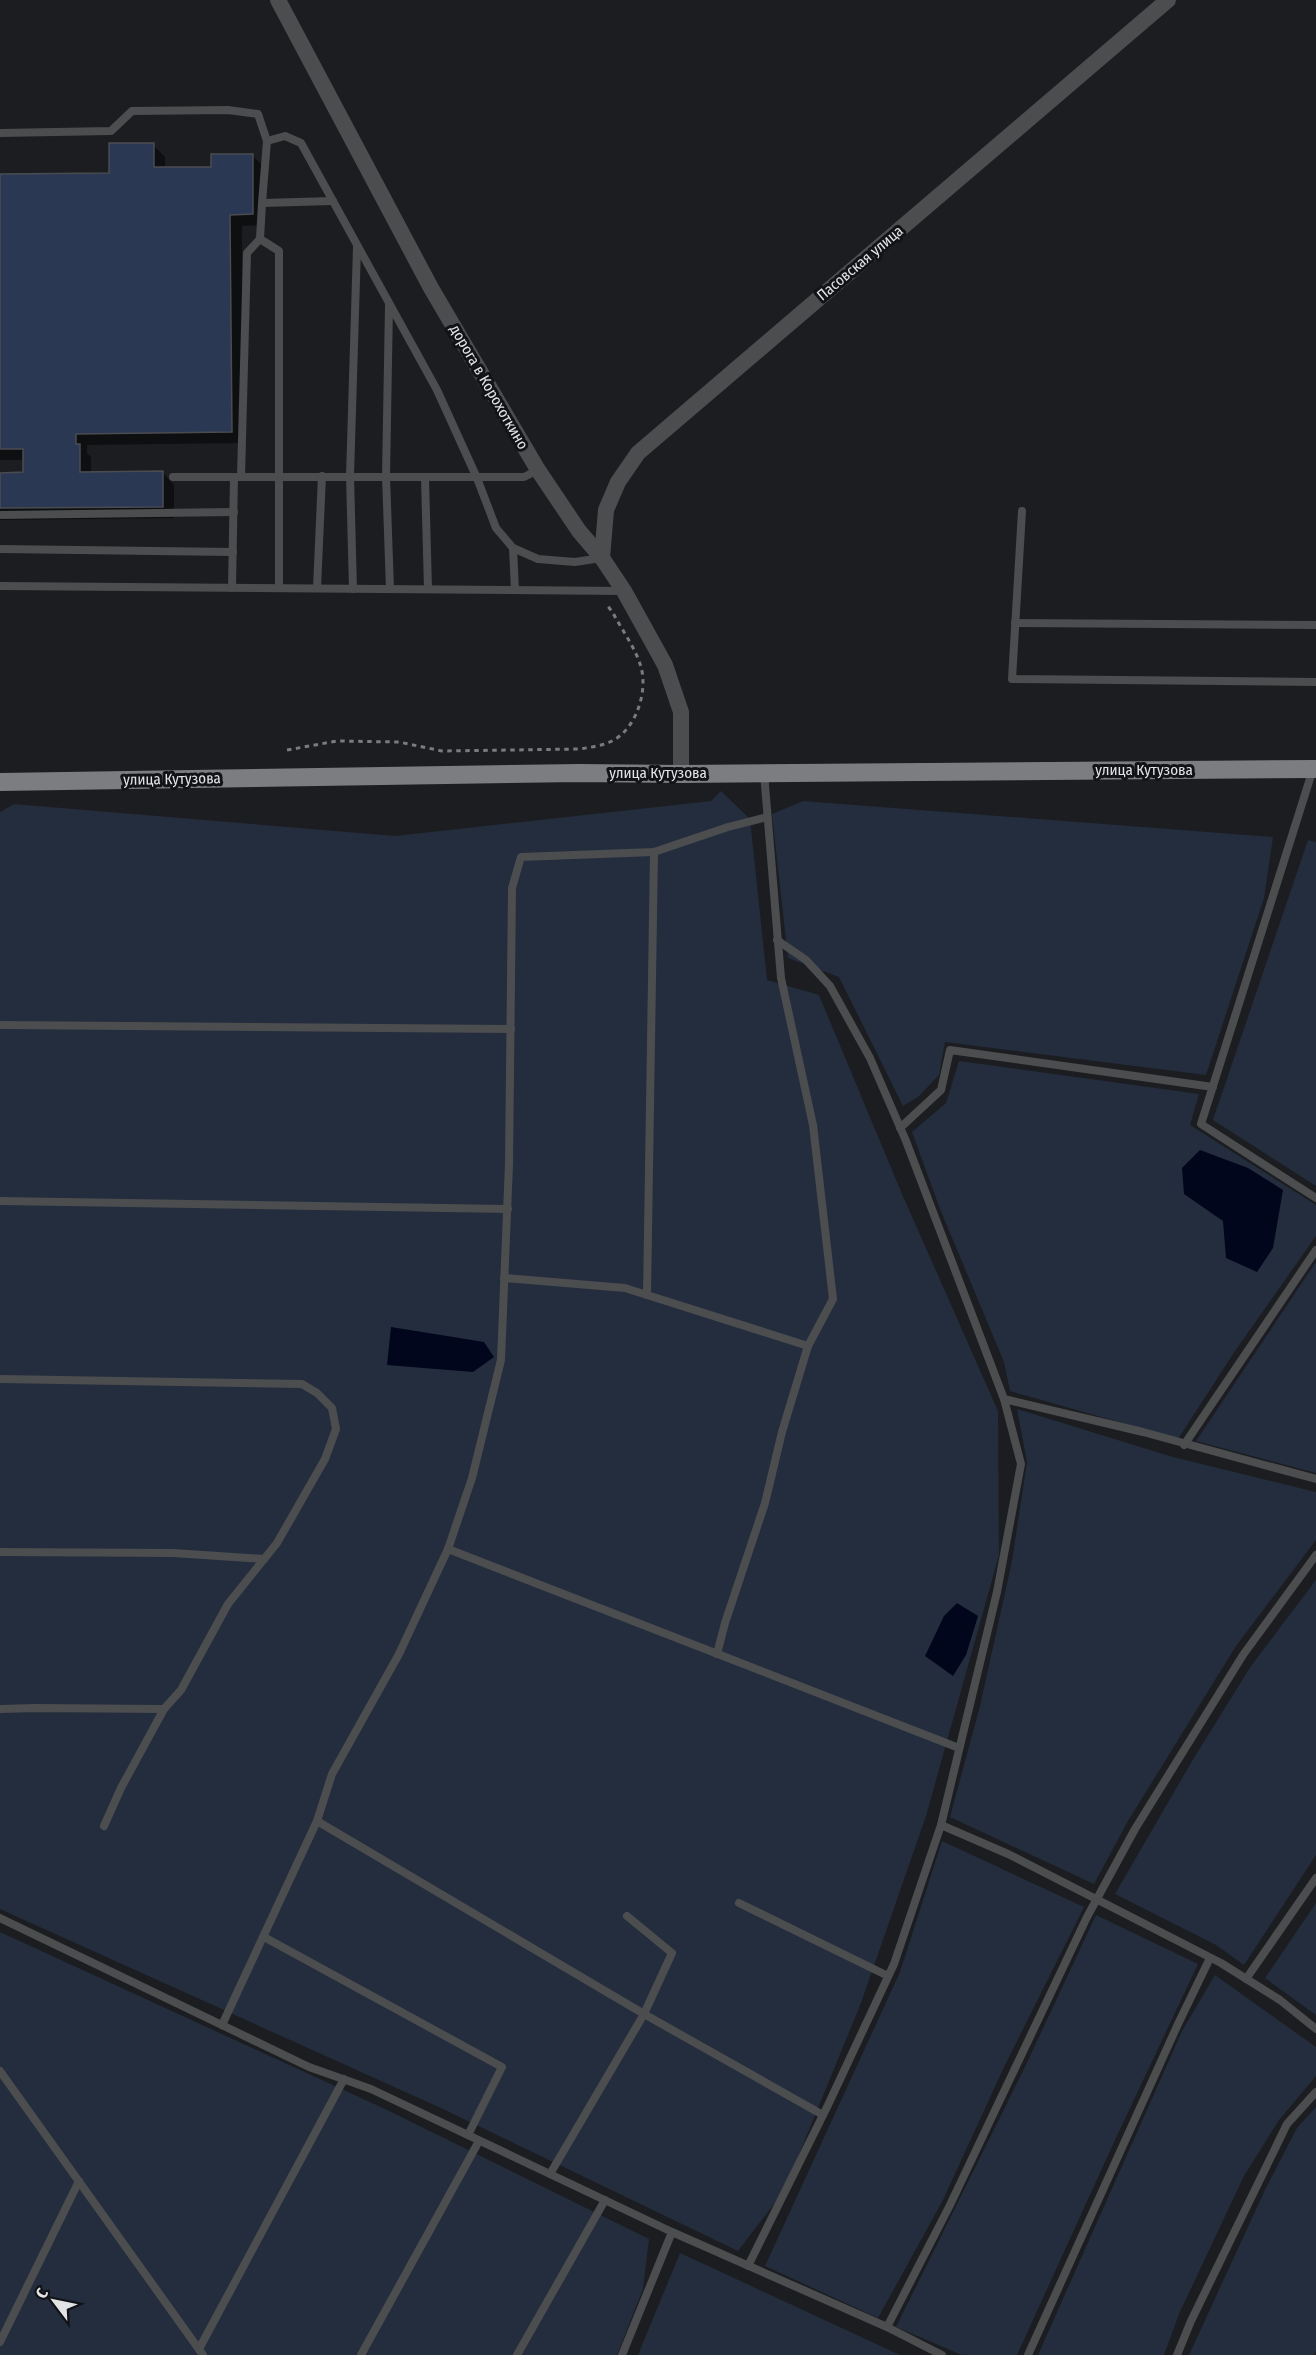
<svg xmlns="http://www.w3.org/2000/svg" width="1316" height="2355" font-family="'Fira Sans Condensed',sans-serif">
	<rect width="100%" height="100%" fill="#1b1d20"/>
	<g fill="#242d3d">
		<path d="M721 791 750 819 767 980 819 995 902 1194 998 1411 999 1555 926 1816 861 2003 784 2191 738 2251 443 2109 0 1909V812L14 804 395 836 711 801Z"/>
		<path d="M803 801 1273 837 1264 898 1206 1075 945 1042 939 1075 918 1097 903 1106 839 977 788 958 772 814Z"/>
		<path d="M1308 840 1316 842V1186L1213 1120Z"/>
		<path d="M959 1061 1199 1094 1190 1125 1316 1205V1236L1235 1351 1178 1439 1010 1391 1004 1362 940 1209 912 1132 946 1103Z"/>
		<path d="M1316 1262V1473L1196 1441Z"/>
		<path d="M1017 1409 1173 1457 1316 1492V1540L1236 1646 1128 1821 1094 1884 950 1817 980 1706 1012 1561 1027 1462Z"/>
		<path d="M1316 1580V1855L1244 1965 1216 1945 1115 1894 1192 1761 1251 1666Z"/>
		<path d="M942 1841 1084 1907 1004 2067 943 2200 878 2318 765 2266 900 1972Z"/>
		<path d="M1316 1903V2015L1265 1978Z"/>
		<path d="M1096 1915 1198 1964 1115 2140 1017 2355H962L896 2327 1023 2071Z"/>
		<path d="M0 1932 385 2109 649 2239 643 2289 617 2355H0Z"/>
		<path d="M1215 1975 1316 2047V2076L1279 2120 1244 2176 1179 2314 1164 2355H1038L1182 2031Z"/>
		<path d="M1316 2107V2351L1314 2355H1189L1265 2190 1297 2128Z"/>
		<path d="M680 2253 900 2355H638Z"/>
	</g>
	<g fill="#01061d">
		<path d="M1200 1150 1248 1168 1283 1190 1273 1248 1257 1272 1226 1258 1223 1221 1184 1194 1182 1168Z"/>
		<path d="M391 1327 484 1342 494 1357 473 1372 387 1365Z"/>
		<path d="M957 1603 978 1616 966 1655 953 1676 925 1656 944 1616Z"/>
	</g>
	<path fill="#0007" d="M153 145 165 157V168H213L252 155 264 167V225L242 226 243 443 87 445V453L91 457V473H163L174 485V518L0 520V474H25V460H0V175H110Z"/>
	<path fill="#2a3854" stroke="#4b4c50" stroke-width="1.5" d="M109 143H154V167H211V154H253V214L230 215 232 432 76 434V444H80V472L163 471V507L0 508V473L23 472V449H0V174L109 173Z"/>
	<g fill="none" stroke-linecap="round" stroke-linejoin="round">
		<path stroke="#797b7d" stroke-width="3" stroke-dasharray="4.5 4.5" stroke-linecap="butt" d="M287 750 337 741 399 742 442 751 580 749C591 747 602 746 612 741 636 729 648 692 641 667 636 649 622 630 613 613L607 605"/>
		<g stroke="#4c4d4e" stroke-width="8">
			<path d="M0 133 111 131 132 111 228 110 258 114 267 141"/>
			<path d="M262 203 267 141 285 136 301 143 437 390 477 478 496 528 513 548 538 559 575 562 601 558"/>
			<path d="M260 239 279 251V588"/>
			<path d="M389 305 386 476 390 589"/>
			<path d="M173 477H524L538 470"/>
			<path d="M241 477 247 253 260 239 262 203 333 201"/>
			<path d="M425 478 428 589"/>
			<path d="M1022 511 1012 679 1316 682"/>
			<path d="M0 515 234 512"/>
			<path d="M513 548 515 590"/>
			<path d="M0 549 233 552"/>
			<path d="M0 586 624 591"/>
			<path d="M232 588 234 477"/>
			<path d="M317 588 322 476"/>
			<path d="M353 589 350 476 357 247"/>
			<path d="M1015 623 1316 625"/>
			<path d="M1313 769 1201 1124 1316 1198"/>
			<path d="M767 817 728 827 654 852 521 857 512 888 509 1164 501 1360 472 1478 448 1549 959 1748"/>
			<path d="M777 940 806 960 830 986 870 1058 906 1141 1004 1399 1143 1432 1316 1479"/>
			<path d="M0 1025 511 1029"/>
			<path d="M900 1128 941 1090 950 1050 1213 1087"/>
			<path d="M0 1201 508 1209"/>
			<path d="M504 1278 625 1288 808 1346 833 1299 813 1125 781 978 764 773"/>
			<path d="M647 1295 654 852"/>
			<path d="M0 1379 302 1384 317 1393 332 1408 336 1429 325 1459 277 1543 228 1604 181 1690 164 1709"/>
			<path d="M1184 1445 1316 1250"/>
			<path d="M0 1552 173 1553 264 1559"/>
			<path d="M717 1654 725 1623 765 1503 782 1432 808 1346"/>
			<path d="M0 1709 35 1708 164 1709 121 1788 104 1826"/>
			<path d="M317 1821 644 2014 672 1953 627 1916"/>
			<path d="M941 1825 997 1592 1021 1464 1004 1399"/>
			<path d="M739 1903 888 1976"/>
			<path d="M0 1918 309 2067 371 2089 672 2232 622 2355"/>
			<path d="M264 1937 502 2067 468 2135"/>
			<path d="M1246 1979 1316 1878"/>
			<path d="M222 2025 317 1821 332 1774 399 1654 448 1549"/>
			<path d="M0 2071 203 2355"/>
			<path d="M550 2174 644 2014 823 2115"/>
			<path d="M672 2232 887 2327 950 2205 1087 1917 1135 1829 1243 1655 1316 1555"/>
			<path d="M748 2266 828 2105 894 1964 941 1825 1008 1854 1221 1963 1280 2000 1316 2029"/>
			<path d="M887 2327 942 2355"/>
			<path d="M0 2342 79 2181"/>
			<path d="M199 2349 344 2079"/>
			<path d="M361 2355 479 2141"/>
			<path d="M517 2355 605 2200"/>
			<path d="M1028 2355 1178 2024 1210 1958"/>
			<path d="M1177 2355 1191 2321 1287 2124 1316 2092"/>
		</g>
		<g stroke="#4c4d4e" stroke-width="16">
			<path d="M278 0 431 288 538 470 579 531 602 558 624 591 665 665 681 712V774"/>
			<path d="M602 558 606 510 618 482 638 453 1168 0"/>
		</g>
		<path stroke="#7b7d80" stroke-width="18" d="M0 782 579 773 681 774 1316 769"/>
	</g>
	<g text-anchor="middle" stroke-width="6" stroke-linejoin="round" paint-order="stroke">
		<g font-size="15" fill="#e2e3e5" stroke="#121316">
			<text transform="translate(860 263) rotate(-40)" y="5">Пасовская улица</text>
			<text transform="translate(489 387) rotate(60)" y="5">дорога в Корохоткино</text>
			<text x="1144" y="775">улица Кутузова</text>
			<text x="658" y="778">улица Кутузова</text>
			<text transform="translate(172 779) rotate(-1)" y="5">улица Кутузова</text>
		</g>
	</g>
	<g transform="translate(54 2301) rotate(302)" stroke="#121316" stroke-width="4.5" paint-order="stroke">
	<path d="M0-4.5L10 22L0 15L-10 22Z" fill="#e2e3e5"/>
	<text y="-9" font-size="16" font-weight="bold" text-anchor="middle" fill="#e2e3e5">С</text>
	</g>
</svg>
